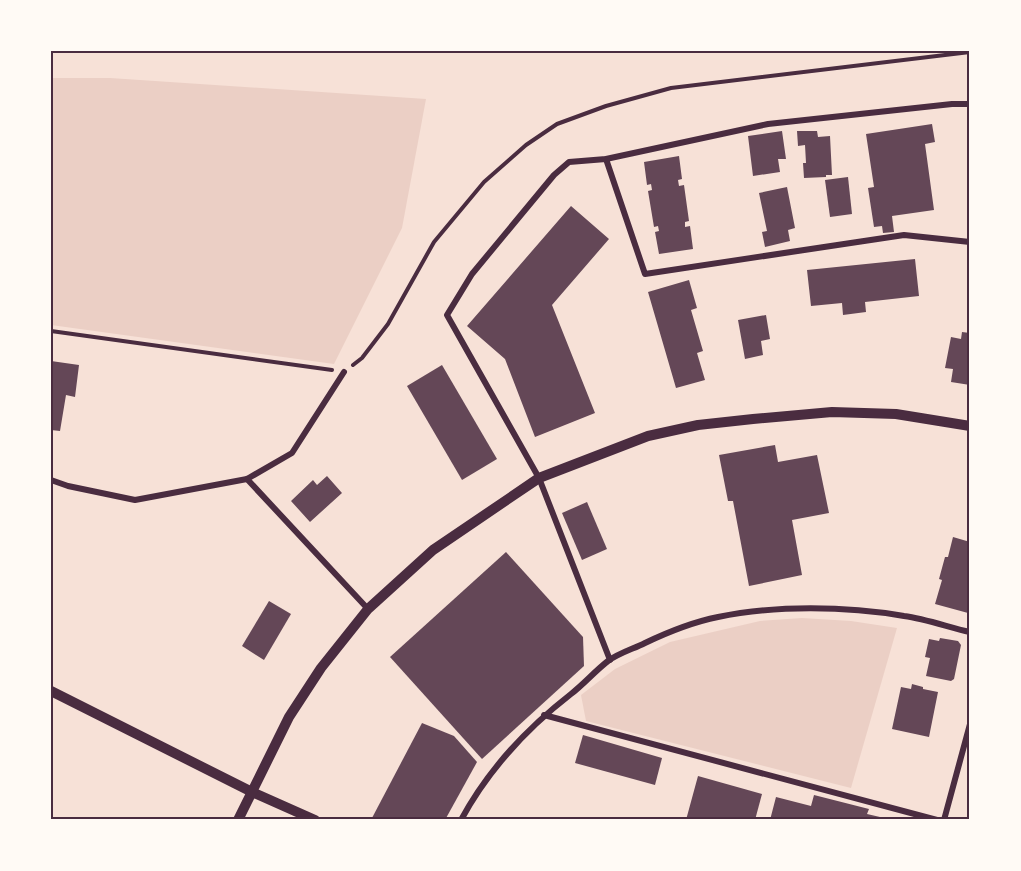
<svg xmlns="http://www.w3.org/2000/svg" width="1021" height="871" font-family="Helvetica,sans-serif">
	<rect width="100%" height="100%" fill="#f7e1d7"/>
	<g fill="#ebcfc5">
		<path d="M51 78H110L426 99 402 228 334 364 51 325Z"/>
		<path d="M802 618 851 621 897 628 851 788 586 721 581 695 615 669 670 642 760 621Z"/>
	</g>
	<g fill="#644757">
		<path d="M932 124 935 142 925 144 934 210 892 216 894 232 883 233 882 226 874 227 868 188 874 187 866 134Z"/>
		<path d="M782 131 786 159H778L780 172 753 176 748 136Z"/>
		<path d="M797 131H817L818 137 830 136 832 175H826V177L804 178 803 163H806L805 145 798 146Z"/>
		<path d="M679 156 682 179 678 180 679 186 684 185 689 221 685 222V227L690 226 693 249 659 254 655 232 659 231 658 226 654 227 648 191 652 190 651 184 647 185 644 162Z"/>
		<path d="M848 177 852 214 830 217 825 180Z"/>
		<path d="M787 187 795 228 788 230 790 241 765 247 762 232 767 231 759 193Z"/>
		<path d="M571 206 609 239 552 305 595 413 535 437 505 359 467 326Z"/>
		<path d="M915 259 919 296 865 302 866 312 843 315 842 303 811 306 807 270Z"/>
		<path d="M689 280 697 308 691 310 703 351 697 353 705 380 676 388 648 292Z"/>
		<path d="M766 315 770 339 761 341 763 355 745 359 738 320Z"/>
		<path d="M962 332 970 333V385L951 382 953 369 945 368 951 337 961 339Z"/>
		<path d="M51 361 79 365 75 397 66 395 60 431 51 430Z"/>
		<path d="M442 365 497 459 462 480 407 386Z"/>
		<path d="M775 445 778 462 817 455 829 513 792 520 802 575 749 586 733 501H728L719 455Z"/>
		<path d="M327 476 342 493 310 522 291 501 313 480 317 485Z"/>
		<path d="M587 502 607 549 582 560 562 513Z"/>
		<path d="M953 537 970 542V607L968 613 935 604 942 580 939 579 945 557H948Z"/>
		<path d="M506 552 583 637 584 666 482 759 390 657Z"/>
		<path d="M269 601 291 614 264 660 242 646Z"/>
		<path d="M940 638 958 641 961 645 954 679 951 681 926 676 930 658 925 657 929 639 939 641Z"/>
		<path d="M912 684 923 687V689L938 692 929 737 892 729 901 687 911 689Z"/>
		<path d="M422 723 454 736 477 762 445 820H376L372 818Z"/>
		<path d="M583 735 662 758 655 785 575 763Z"/>
		<path d="M698 776 762 794 755 820H686Z"/>
		<path d="M814 795 869 809 867 814 880 817 879 820H770L776 797 811 806Z"/>
	</g>
	<g fill="none" stroke-linecap="round" stroke-linejoin="round">
		<g stroke="#4a2c40" stroke-width="4">
			<path d="M51 331 332 370"/>
			<path d="M353 365 362 358 388 324 434 242 484 182 526 145 557 124 606 106 671 88 970 52"/>
		</g>
		<g stroke="#4a2c40" stroke-width="6">
			<path d="M606 159 645 274 904 235 970 242"/>
			<path d="M247 479 368 609"/>
			<path d="M51 480 68 486 135 500 247 479 292 453 344 372"/>
			<path d="M610 660 539 478 447 315 472 274 554 175 569 162 606 159 768 124 952 104H970"/>
			<path d="M544 715 937 820"/>
			<path d="M461 820C488 770 526 729 571 694 584 684 595 671 608 661 619 653 633 649 645 643 668 632 693 622 718 617 774 605 847 606 904 616 926 619 948 627 970 632"/>
			<path d="M944 820 970 724"/>
		</g>
		<g stroke="#4a2c40" stroke-width="10">
			<path d="M51 691 252 792 315 820"/>
			<path d="M238 820 289 717 321 668 368 609 433 550 539 478 648 436 698 425 753 419 832 412 896 414 970 426"/>
		</g>
	</g>
	<rect width="1021" height="871" fill="none" stroke="#fffaf5" stroke-width="105"/>
	<rect x="52" y="52" width="916" height="766" fill="none" stroke="#4a2c40" stroke-width="2"/>
</svg>
